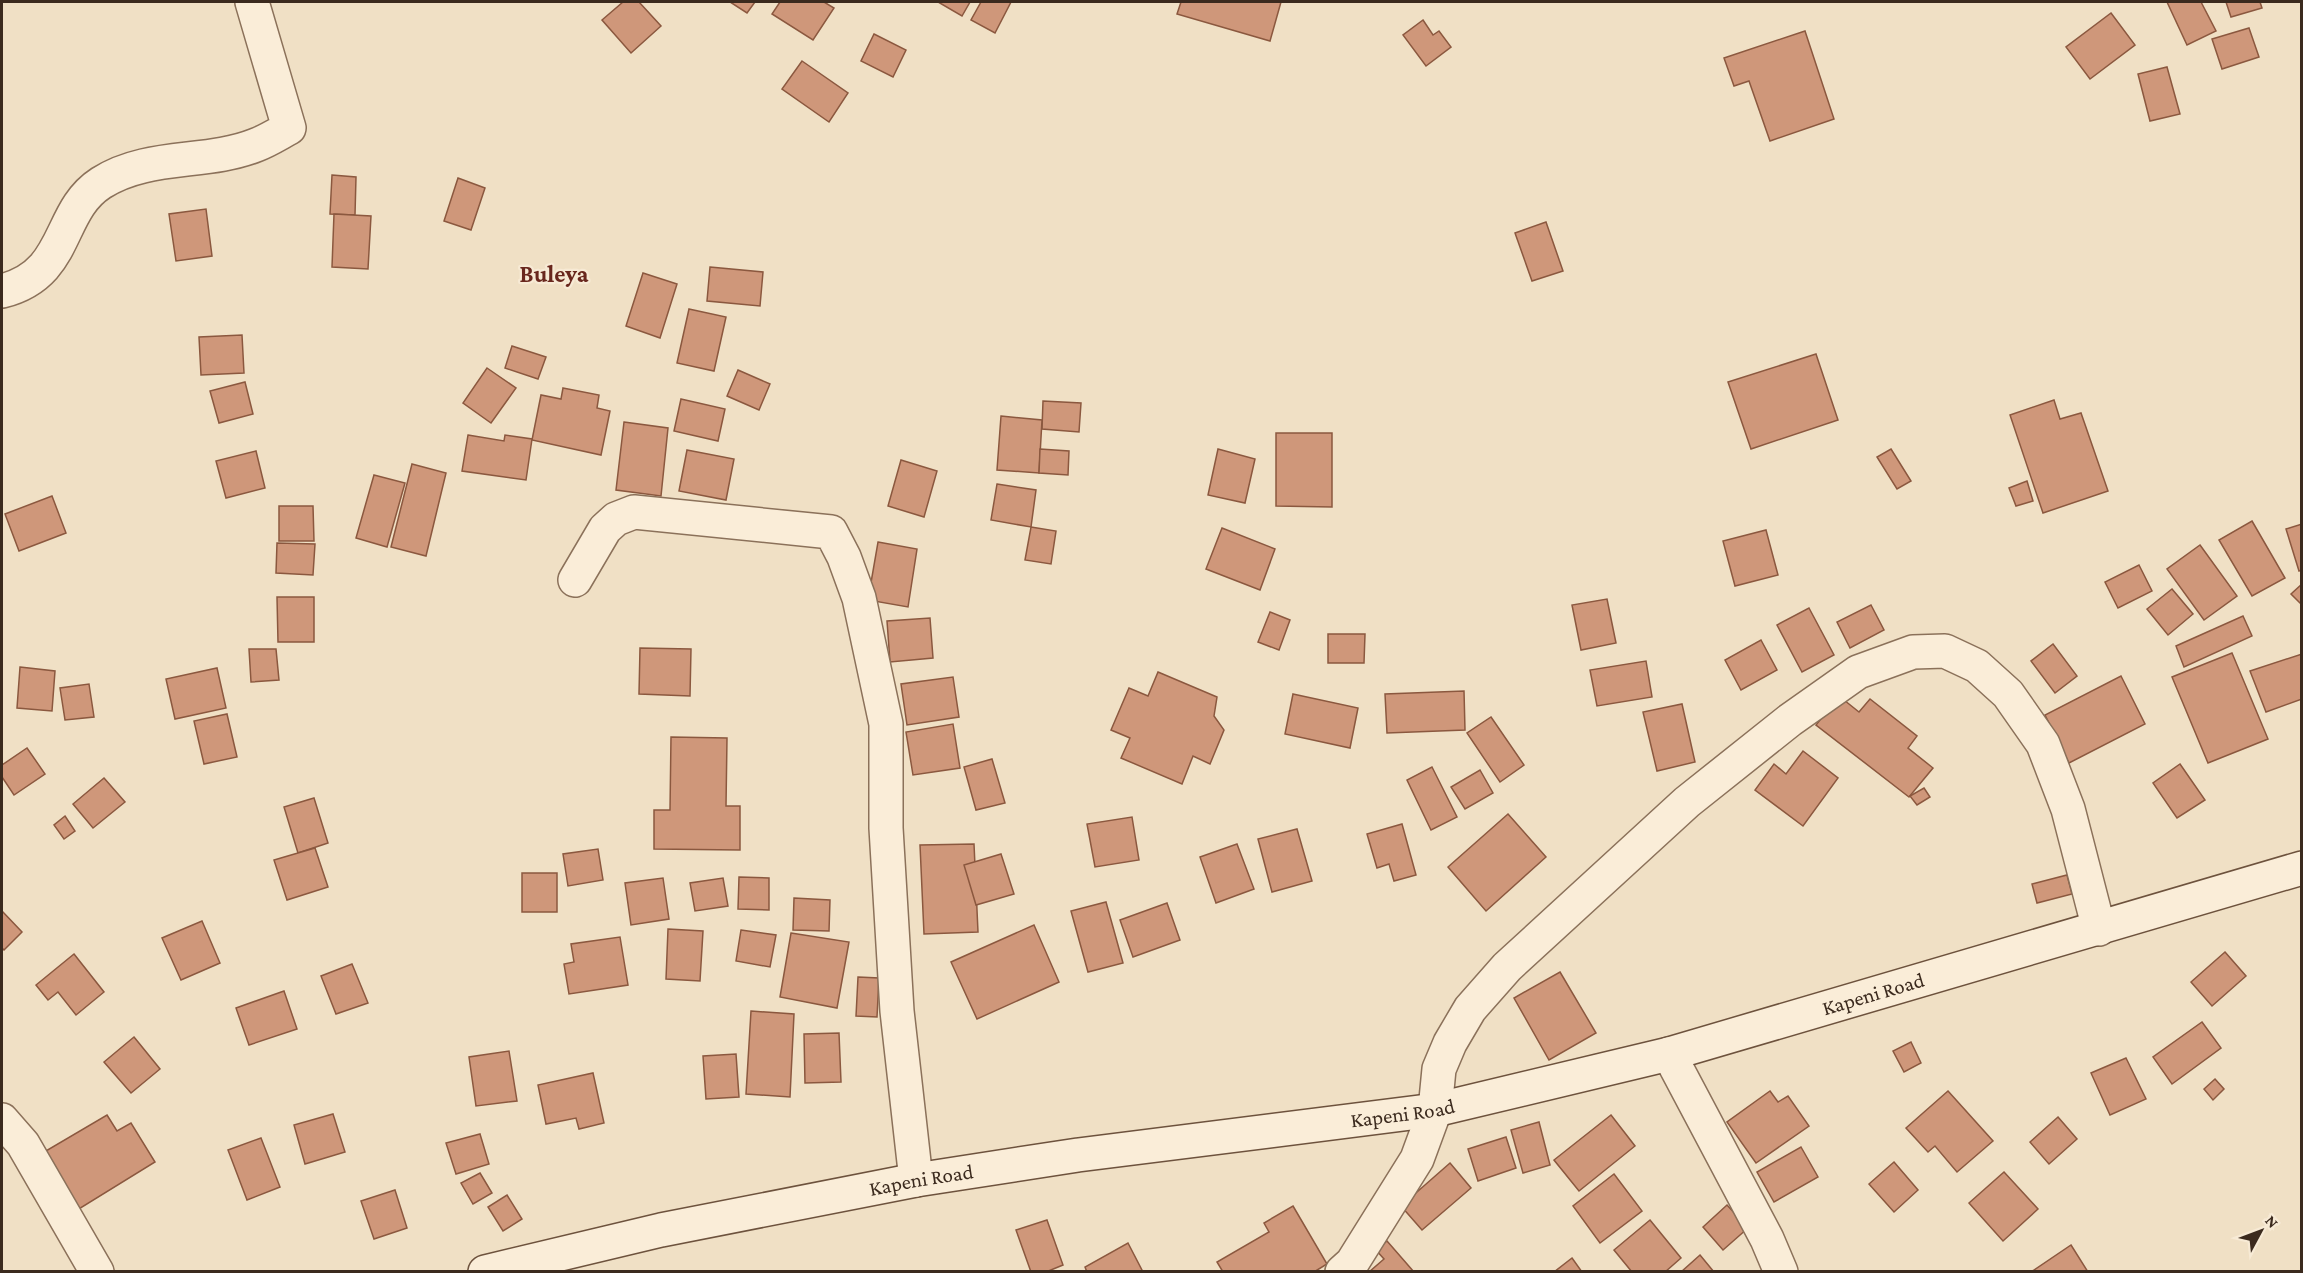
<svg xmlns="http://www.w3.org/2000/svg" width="2303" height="1273" font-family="'Crimson Pro',serif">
	<rect width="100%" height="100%" fill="#f0e0c5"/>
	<g fill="#cf977a" stroke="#8b583f" stroke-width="1.5">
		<path d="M623 2H639L661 26 631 53 602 20Z"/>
		<path d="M730 2H755L747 13Z"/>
		<path d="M780 2H824L834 8 813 40 772 14Z"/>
		<path d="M938 2H970L962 16Z"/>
		<path d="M981 2H1011L995 33 971 20Z"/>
		<path d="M1181 2H1281L1270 41 1177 14Z"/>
		<path d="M2167 2H2201L2216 31 2187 45Z"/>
		<path d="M2226 2H2260L2262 8 2231 17Z"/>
		<path d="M2111 13 2135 45 2090 79 2066 47Z"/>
		<path d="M1423 20 1433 35 1439 31 1451 47 1426 66 1403 35Z"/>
		<path d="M2249 28 2259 57 2222 69 2212 39Z"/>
		<path d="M1805 31 1834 119 1770 141 1749 81 1734 86 1724 58Z"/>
		<path d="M874 34 906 50 893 77 861 61Z"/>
		<path d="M802 61 848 93 829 122 782 89Z"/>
		<path d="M2167 67 2180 114 2150 121 2138 74Z"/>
		<path d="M332 175 356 177 355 215 330 214Z"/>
		<path d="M458 178 485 188 471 230 444 221Z"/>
		<path d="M206 209 212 256 176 261 169 214Z"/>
		<path d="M334 214 371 216 368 269 332 267Z"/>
		<path d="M1546 222 1563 271 1532 281 1515 233Z"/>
		<path d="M710 267 763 272 760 306 707 301Z"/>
		<path d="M643 273 677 284 660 338 626 326Z"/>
		<path d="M689 309 726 317 714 371 677 363Z"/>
		<path d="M242 335 244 373 201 375 199 337Z"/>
		<path d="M512 346 546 357 538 379 505 368Z"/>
		<path d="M1816 354 1838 420 1751 449 1728 382Z"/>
		<path d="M487 368 516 388 491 423 463 403Z"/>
		<path d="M738 370 770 384 759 410 727 396Z"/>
		<path d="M245 382 253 414 219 423 210 391Z"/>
		<path d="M563 388 599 395 597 408 610 411 601 455 532 440 541 395 561 399Z"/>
		<path d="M681 399 725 409 718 441 674 431Z"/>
		<path d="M2054 400 2060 419 2081 413 2108 491 2043 513 2010 415Z"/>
		<path d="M1043 401 1081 403 1079 432 1042 429Z"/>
		<path d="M1001 416 1042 420 1039 473 997 470Z"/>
		<path d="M624 422 668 428 661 496 616 490Z"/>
		<path d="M1276 433H1332V507L1276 506Z"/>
		<path d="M468 435 504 441 505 435 532 439 526 480 462 471Z"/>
		<path d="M1040 449 1069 451 1068 475 1039 473Z"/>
		<path d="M1218 449 1255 459 1245 503 1208 495Z"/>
		<path d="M1891 449 1911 481 1897 489 1877 457Z"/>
		<path d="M687 450 734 459 726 500 679 491Z"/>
		<path d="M256 451 265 488 226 498 216 461Z"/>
		<path d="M901 460 937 471 924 517 888 506Z"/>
		<path d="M412 464 446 473 426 556 391 547Z"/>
		<path d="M374 475 405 483 387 547 356 538Z"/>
		<path d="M2027 481 2033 501 2016 506 2009 488Z"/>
		<path d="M997 484 1036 490 1031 527 991 520Z"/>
		<path d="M52 496 66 533 19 551 5 514Z"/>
		<path d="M279 506H313L314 541H279Z"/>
		<path d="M2252 521 2285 578 2252 596 2219 540Z"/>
		<path d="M2302 524V570L2299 571 2286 529Z"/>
		<path d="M1031 527 1056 531 1051 564 1025 560Z"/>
		<path d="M1222 528 1275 549 1260 590 1206 569Z"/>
		<path d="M1766 530 1778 575 1735 586 1723 541Z"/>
		<path d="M878 542 917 549 908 607 868 600Z"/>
		<path d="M277 543 315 544 313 575 276 573Z"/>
		<path d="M2200 545 2237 596 2204 620 2167 569Z"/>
		<path d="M2139 565 2152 591 2118 608 2105 582Z"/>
		<path d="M2302 584V605L2291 594Z"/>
		<path d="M2172 589 2193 614 2168 635 2147 609Z"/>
		<path d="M277 597H314V642H278Z"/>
		<path d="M1607 599 1616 643 1581 650 1572 605Z"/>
		<path d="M1871 605 1884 630 1850 648 1837 622Z"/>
		<path d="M1809 608 1834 655 1802 672 1777 625Z"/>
		<path d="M1270 612 1290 620 1279 650 1258 642Z"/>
		<path d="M2243 616 2252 636 2184 667 2176 646Z"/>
		<path d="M930 618 933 658 890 662 887 621Z"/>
		<path d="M1328 634H1365L1364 663H1328Z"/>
		<path d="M1761 640 1777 670 1741 690 1725 660Z"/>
		<path d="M2053 644 2077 676 2055 693 2031 661Z"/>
		<path d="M640 648 691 649 690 696 639 694Z"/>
		<path d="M249 649H276L279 680 251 682Z"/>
		<path d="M2232 653 2268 739 2208 763 2172 677Z"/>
		<path d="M2302 654V699L2266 712 2250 671Z"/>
		<path d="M1646 661 1652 697 1597 706 1590 670Z"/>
		<path d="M20 667 55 671 52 711 17 708Z"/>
		<path d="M217 668 226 708 175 719 166 679Z"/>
		<path d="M1158 672 1217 697 1214 716 1224 730 1210 764 1193 756 1182 784 1121 758 1130 738 1111 730 1129 688 1148 696Z"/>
		<path d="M2121 676 2145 724 2069 763 2045 715Z"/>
		<path d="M953 677 959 717 907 725 901 684Z"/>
		<path d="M89 684 94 717 65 720 60 688Z"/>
		<path d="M1464 691 1465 730 1387 733 1385 694Z"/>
		<path d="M1293 694 1358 708 1350 748 1285 734Z"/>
		<path d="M1839 696 1859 712 1870 699 1917 736 1908 748 1933 768 1909 797 1816 725Z"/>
		<path d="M1682 704 1695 762 1657 771 1643 712Z"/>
		<path d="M227 714 237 757 204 764 194 721Z"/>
		<path d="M1491 717 1524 765 1500 782 1467 733Z"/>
		<path d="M953 724 960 768 913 775 906 732Z"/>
		<path d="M671 737 727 738 726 806H740V850L654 849V810H670Z"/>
		<path d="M27 748 45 774 14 795 2 777V765Z"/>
		<path d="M1803 751 1838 778 1803 826 1755 790 1774 764 1786 774Z"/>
		<path d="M992 759 1005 803 976 810 964 767Z"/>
		<path d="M2180 764 2205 800 2177 818 2153 783Z"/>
		<path d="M1432 767 1457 817 1431 830 1407 780Z"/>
		<path d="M1480 770 1493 793 1465 809 1451 787Z"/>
		<path d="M104 778 125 802 93 828 73 804Z"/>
		<path d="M1924 788 1930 797 1917 805 1910 796Z"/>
		<path d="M314 798 328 843 298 853 284 807Z"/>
		<path d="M1508 814 1546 857 1486 911 1448 867Z"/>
		<path d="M65 816 75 831 64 839 54 825Z"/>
		<path d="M1132 817 1139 860 1095 867 1087 824Z"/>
		<path d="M1402 824 1416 875 1394 881 1389 864 1377 868 1367 834Z"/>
		<path d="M1297 829 1312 881 1272 892 1258 839Z"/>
		<path d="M974 844 978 932 924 934 920 845Z"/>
		<path d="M1237 844 1254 889 1216 903 1200 857Z"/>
		<path d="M315 848 328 887 287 900 274 860Z"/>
		<path d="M598 849 603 880 568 886 563 854Z"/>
		<path d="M1001 854 1014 894 976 905 964 865Z"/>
		<rect x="522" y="873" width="35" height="39"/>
		<path d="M2067 875 2072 894 2037 903 2032 884Z"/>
		<path d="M739 877 769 878V910L738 909Z"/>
		<path d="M663 878 669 919 631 925 625 883Z"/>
		<path d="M723 878 728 906 695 911 690 883Z"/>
		<path d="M794 898 830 900 829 931 793 930Z"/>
		<path d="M1106 902 1123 963 1088 972 1071 911Z"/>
		<path d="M1167 903 1180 940 1133 957 1120 920Z"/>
		<path d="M2 911 22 932 4 950 2 948Z"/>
		<path d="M202 921 220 963 181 980 162 938Z"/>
		<path d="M1034 925 1059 982 977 1019 951 962Z"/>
		<path d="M668 929 703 931 700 981 666 979Z"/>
		<path d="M741 930 776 935 770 967 736 961Z"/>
		<path d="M791 933 849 942 837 1008 780 997Z"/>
		<path d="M620 937 628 985 569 994 564 964 574 962 571 944Z"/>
		<path d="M2225 952 2246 976 2212 1006 2191 982Z"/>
		<path d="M74 954 104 992 76 1015 58 992 48 1000 36 985Z"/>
		<path d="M352 964 368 1003 336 1014 321 976Z"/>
		<path d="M1560 972 1596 1033 1549 1060 1514 998Z"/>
		<path d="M858 977 879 978 877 1017 856 1016Z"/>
		<path d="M284 991 297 1029 249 1045 236 1008Z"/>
		<path d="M751 1011 794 1014 790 1097 746 1094Z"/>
		<path d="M2202 1022 2221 1048 2172 1084 2153 1057Z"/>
		<path d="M839 1033 841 1082 805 1083 804 1034Z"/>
		<path d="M134 1037 160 1069 131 1093 104 1062Z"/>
		<path d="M1911 1042 1921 1063 1904 1072 1893 1051Z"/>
		<path d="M509 1051 517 1101 476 1106 469 1057Z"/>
		<path d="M736 1054 739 1097 706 1099 703 1056Z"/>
		<path d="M2126 1058 2146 1099 2110 1115 2091 1073Z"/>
		<path d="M593 1073 604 1123 579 1129 576 1118 546 1124 538 1085Z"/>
		<path d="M2215 1079 2224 1089 2213 1100 2204 1089Z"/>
		<path d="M1770 1091 1778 1102 1788 1096 1809 1126 1756 1163 1727 1122Z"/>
		<path d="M1948 1091 1993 1141 1957 1172 1935 1146 1928 1152 1906 1128Z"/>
		<path d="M333 1114 345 1152 305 1164 294 1125Z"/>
		<path d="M107 1115 117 1131 131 1123 155 1162 74 1212 39 1155Z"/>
		<path d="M1611 1115 1635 1146 1579 1191 1554 1160Z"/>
		<path d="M2058 1117 2077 1139 2049 1164 2030 1142Z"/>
		<path d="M1539 1122 1550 1165 1523 1173 1511 1130Z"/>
		<path d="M480 1134 489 1164 456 1174 446 1143Z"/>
		<path d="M1506 1137 1516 1168 1478 1181 1468 1149Z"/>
		<path d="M261 1138 280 1187 247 1200 228 1150Z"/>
		<path d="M1801 1147 1818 1177 1774 1202 1757 1172Z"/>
		<path d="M1894 1162 1918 1190 1894 1212 1869 1184Z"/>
		<path d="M1450 1163 1471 1188 1422 1230 1401 1206Z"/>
		<path d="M2004 1172 2038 1209 2003 1241 1969 1203Z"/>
		<path d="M480 1173 492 1193 473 1204 461 1183Z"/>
		<path d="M1614 1174 1642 1211 1600 1243 1573 1206Z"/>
		<path d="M395 1190 407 1228 374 1239 361 1201Z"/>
		<path d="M507 1195 522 1219 503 1231 488 1207Z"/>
		<path d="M1727 1205 1748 1228 1723 1250 1703 1227Z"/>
		<path d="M1293 1206 1327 1264 1314 1272H1223L1217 1262 1269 1232 1264 1223Z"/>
		<path d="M1047 1220 1063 1265 1046 1272H1031L1016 1230Z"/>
		<path d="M1650 1220 1681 1258 1665 1272H1632L1614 1250Z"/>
		<path d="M1387 1241 1414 1272H1369L1384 1259 1376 1250Z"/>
		<path d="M1128 1243 1143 1272H1087L1085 1267Z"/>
		<path d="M2071 1245 2088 1272H2031Z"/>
		<path d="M1700 1255 1714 1272H1681Z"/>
		<path d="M1572 1258 1582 1272H1554Z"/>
	</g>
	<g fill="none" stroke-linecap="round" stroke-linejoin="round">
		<defs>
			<g id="street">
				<path d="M2 291C70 274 56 212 101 183 148 153 206 165 256 145 267 141 278 134 289 128L252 2"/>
				<path d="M575 580 605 529 616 519 634 512 831 532 844 557 859 598 886 724V828L897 1011 916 1180"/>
				<path d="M1669 1054 1767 1239 1781 1272"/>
				<path d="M2 1120 23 1144 97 1272"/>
				<path d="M1342 1272 1352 1263 1417 1159 1435 1110 1439 1069 1450 1043 1470 1009 1507 967 1687 802 1790 720 1858 672 1913 652 1945 651 1977 666 2008 694 2043 744 2068 809 2099 929"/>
			</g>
			<g id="secondary">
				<path id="s1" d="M485 1272 661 1230 916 1180 1078 1155 1435 1110 1669 1054 2302 868"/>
			</g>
		</defs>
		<use href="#street" stroke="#8b715a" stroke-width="36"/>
		<use href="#secondary" stroke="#6d523d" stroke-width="36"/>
		<use href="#street" stroke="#faedd8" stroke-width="33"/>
		<use href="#secondary" stroke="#faedd8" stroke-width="33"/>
	</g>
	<g text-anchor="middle" stroke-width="4.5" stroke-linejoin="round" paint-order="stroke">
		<g font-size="21" fill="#3b2a1e" stroke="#f7ead5">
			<text dy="7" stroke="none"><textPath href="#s1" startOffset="1418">Kapeni Road</textPath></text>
			<text dy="7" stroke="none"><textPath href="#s1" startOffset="932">Kapeni Road</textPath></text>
			<text dy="7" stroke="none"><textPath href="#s1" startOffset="446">Kapeni Road</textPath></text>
		</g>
		<g font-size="24" font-weight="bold" fill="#69271d" stroke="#f7ead5">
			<text x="554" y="282">Buleya</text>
		</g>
	</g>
	<rect width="2303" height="1273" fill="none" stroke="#3b2a1e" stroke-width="6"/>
	<g transform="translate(2261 1231) rotate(49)" stroke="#f7ead5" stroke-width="4.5" paint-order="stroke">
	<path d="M0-4.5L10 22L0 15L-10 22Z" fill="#3b2a1e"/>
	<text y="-9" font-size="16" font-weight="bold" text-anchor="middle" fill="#3b2a1e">N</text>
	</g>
</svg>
